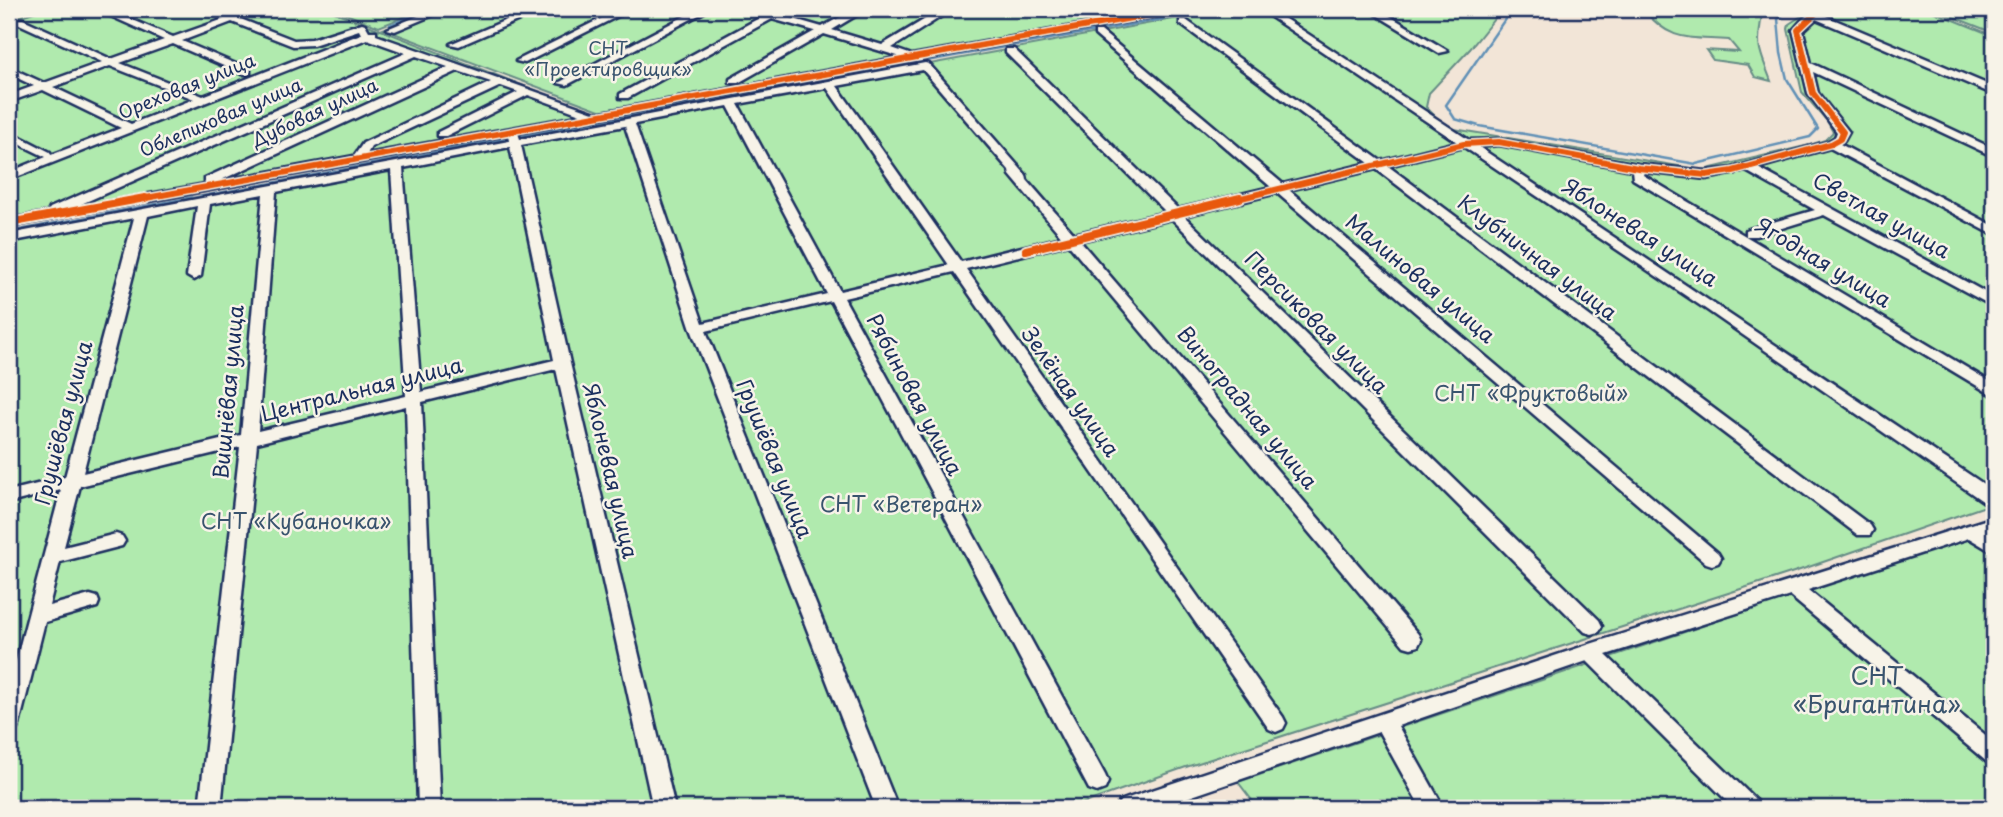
<svg xmlns="http://www.w3.org/2000/svg" width="2003" height="817" font-family="'Playpen Sans',sans-serif">
	<rect width="100%" height="100%" fill="#f2e5d7"/>
	<filter id="ink" filterUnits="userSpaceOnUse"><feTurbulence type="fractalNoise" baseFrequency=".0143" numOctaves="2"/><feDisplacementMap in="SourceGraphic" scale="14" xChannelSelector="R" yChannelSelector="G"/><feConvolveMatrix kernelMatrix="1 2 1 2 8 2 1 2 1" color-interpolation-filters="sRGB"/></filter>
	<g filter="url(#ink)">
		<g fill="#b0eaae" stroke="#668c86" stroke-width="2">
			<path d="M43 9H327L604 117 9 227V20Z"/>
			<path d="M333 9H424L379 27Z"/>
			<path d="M434 9H1126L1144 13 602 111 383 29Z"/>
			<path d="M1227 9H1502L1470 49 1429 93 1426 107 1437 118 1454 129 1703 170 1810 145 1825 140 1833 132 1827 121 1802 92 1788 29 1789 24 1812 9H1927L1994 36V503L1800 570 1186 767 1070 808H659L558 365 513 141Z"/>
			<path d="M1643 9H1776L1762 15C1756 49 1759 49 1771 81L1755 77 1748 65 1713 60 1706 50 1739 52 1729 40C1688 37 1671 43 1643 9Z"/>
			<path d="M1933 9H1994V33Z"/>
			<path d="M512 141 556 368 657 808H9V236Z"/>
			<path d="M1994 528V808H1258L1238 782Z"/>
		</g>
		<g fill="none" stroke-linecap="round" stroke-linejoin="round">
			<g stroke="#6190b6" stroke-width="2.5">
				<path d="M1512 9 1446 105 1455 119 1479 126 1696 164 1810 137 1818 129 1787 79 1781 53 1778 19 1790 9"/>
				<path d="M390 25 430 9"/>
				<path d="M774 88 1219 9"/>
				<path d="M182 200 760 91"/>
			</g>
			<path stroke="#6190b6" stroke-width="3.5" d="M17 231 191 198"/>
			<defs>
				<g id="minor">
					<path d="M95 9H107L173 37 224 19 202 9H215L294 40 312 39 362 23 365 24 369 31H376V35L596 113 901 57 824 34 738 83H730V79L815 31 772 19 628 98H620V94L763 16 745 9 770 12 776 9H788L780 15 822 27 855 9H867L832 30 882 45 942 9H953L892 48 912 55 1167 9H1186L1181 12 518 133 520 139 925 63 929 64 1026 175 1027 180 1074 234 1166 212 1006 53V49H1014L1178 209 1271 187 1095 35V31H1101L1283 184 1369 163 1180 24V20H1186L1381 161 1457 142 1259 9H1270L1469 140 1499 139 1638 164 1706 171 1732 168 1827 142 1835 137 1837 132 1808 93 1793 30C1803 19 1810 9 1825 9L1821 14 1994 87V94L1990 93 1816 19 1803 31 1811 63 1994 149V156L1990 155 1813 72 1818 93 1849 132 1844 141 1840 144 1994 226V235L1830 148 1758 168 1994 297V307L1824 215 1756 236H1746V230L1815 210 1746 171 1706 179 1644 172 1643 175 1994 384V396L1633 179 1632 170 1499 145 1479 147 1994 491V503L1984 502 1707 310 1464 147 1388 166 1870 525 1873 530 1870 535H1858L1376 169 1289 190 1718 553 1721 558 1718 563 1712 565 1706 563 1277 193 1184 216 1599 620 1602 626 1599 632 1592 634 1585 632 1172 219 1080 241 1418 634 1421 640 1418 646 1411 648 1404 646 1068 244 966 269 1283 717 1286 723 1283 729 1276 732 1269 729 954 272 844 298 1105 775 1108 782 1105 789 1097 792 1089 789 831 301 706 331 898 808H876L691 329 625 126 521 145 570 363 675 808H653L556 369 422 402 440 808H418L406 406 257 443 221 808H199L240 447 80 486 64 547 116 534 122 536 125 541 122 546 60 562 49 606 90 595 97 597 99 602 97 607 45 622 19 725 16 731 9 734V687L61 490 9 503V491L65 477 134 218 9 242V234L509 141 508 135 9 227V219L48 212 50 208 406 53 367 39 9 180V172L46 157 9 139V131L50 152 51 155 121 128 43 90 9 102V95L34 86 9 74V67L44 83 102 62 17 23V19H23L111 59 164 40ZM232 22 293 46 313 45 359 30 361 34 203 96 120 63 173 44 242 74H250V70L182 41ZM416 56 448 67 205 178V184L72 208ZM110 66 194 99 131 124 53 87ZM923 70 1009 170 1010 175 1062 237 961 262 837 86ZM458 71 491 82 363 143 354 156 219 181ZM501 86 518 92 438 132V136H446L528 95 583 115 367 154 371 147ZM827 88 949 265 840 291 738 104ZM728 106 827 294 703 323 635 124ZM510 147 554 360 421 392 403 168ZM391 170 406 396 258 431 276 192ZM263 194 241 435 83 473 148 216 197 206 187 276 194 280 201 276 210 204Z"/>
					<path d="M435 9H448L395 31 387 29Z"/>
					<path d="M532 9H545L459 46 450 44Z"/>
					<path d="M620 9H632L525 63 516 61Z"/>
					<path d="M698 9H710L567 85 558 83Z"/>
					<path d="M1367 9H1378L1448 51 1439 53Z"/>
					<path d="M1994 517V530L1987 532 1994 537V553L1969 538 1808 590 1994 742V765L1987 762 1790 596 1606 655 1757 801 1760 808H1734L1587 661 1398 726 1444 808H1421L1379 732 1157 808H1117L1120 801 1128 798 1590 644Z"/>
				</g>
			</defs>
			<use href="#minor" stroke="#1b2f5e" stroke-width="5"/>
			<use href="#minor" fill="#f7f3e8" fill-rule="evenodd"/>
			<defs>
				<g id="cycleway-far1">
					<path d="M135 200 1181 9"/>
					<path d="M1233 200 1464 144 1499 142 1638 168 1706 175 1733 171 1831 144 1840 139 1843 132 1813 93 1798 30 1820 9"/>
				</g>
				<g id="cycleway">
					<path d="M9 223 145 198"/>
					<path d="M1026 250 1240 198"/>
				</g>
			</defs>
			<use href="#cycleway-far1" stroke="#f7f3e8" stroke-width="9"/>
			<use href="#cycleway" stroke="#f7f3e8" stroke-width="12"/>
			<use href="#cycleway-far1" stroke="#e8590c" stroke-width="6"/>
			<use href="#cycleway" stroke="#e8590c" stroke-width="8"/>
		</g>
	</g>
	<g text-anchor="middle" stroke-width="5" stroke-linejoin="round" paint-order="stroke">
		<g font-size="18" fill="#39546e" stroke="#f7f3e8">
			<text x="608" y="55">СНТ<tspan x="608" dy="21">«Проектировщик»</tspan></text>
		</g>
		<g font-size="18" fill="#1b2f5e" stroke="#f7f3e8">
			<text transform="translate(187 87) rotate(-22)" y="6">Ореховая улица</text>
			<text transform="translate(315 113) rotate(-25)" y="6">Дубовая улица</text>
			<text transform="translate(221 118) rotate(-23)" y="6">Облепиховая улица</text>
		</g>
		<g font-size="21" fill="#1b2f5e" stroke="#f7f3e8">
			<text transform="translate(1881 216) rotate(29)" y="7">Светлая улица</text>
			<text transform="translate(1640 233) rotate(33)" y="7">Яблоневая улица</text>
			<text transform="translate(1537 258) rotate(37)" y="7">Клубничная улица</text>
			<text transform="translate(1823 263) rotate(31)" y="7">Ягодная улица</text>
			<text transform="translate(1420 279) rotate(40)" y="7">Малиновая улица</text>
			<text transform="translate(1316 323) rotate(45)" y="7">Персиковая улица</text>
			<text transform="translate(362 390) rotate(-14)" y="7">Центральная улица</text>
			<text transform="translate(229 392) rotate(-85)" y="7">Вишнёвая улица</text>
			<text transform="translate(1070 392) rotate(55)" y="7">Зелёная улица</text>
			<text transform="translate(914 395) rotate(62)" y="7">Рябиновая улица</text>
			<text transform="translate(1247 408) rotate(50)" y="7">Виноградная улица</text>
			<text transform="translate(64 423) rotate(-75)" y="7">Грушёвая улица</text>
			<text transform="translate(774 459) rotate(68)" y="7">Грушёвая улица</text>
			<text transform="translate(610 471) rotate(77)" y="7">Яблоневая улица</text>
		</g>
		<g font-size="21" fill="#39546e" stroke="#f7f3e8">
			<text x="1531" y="401">СНТ «Фруктовый»</text>
			<text x="901" y="512">СНТ «Ветеран»</text>
			<text x="296" y="529">СНТ «Кубаночка»</text>
		</g>
		<g font-size="24" fill="#39546e" stroke="#f7f3e8">
			<text x="1877" y="685">СНТ<tspan x="1877" dy="28">«Бригантина»</tspan></text>
		</g>
	</g>
	<rect width="2003" height="817" fill="none" stroke="#f7f3e8" stroke-width="35"/>
	<rect x="18" y="18" width="1968" height="782" fill="none" stroke="#1b2f5e" stroke-width="2.5" filter="url(#ink)"/>
</svg>
